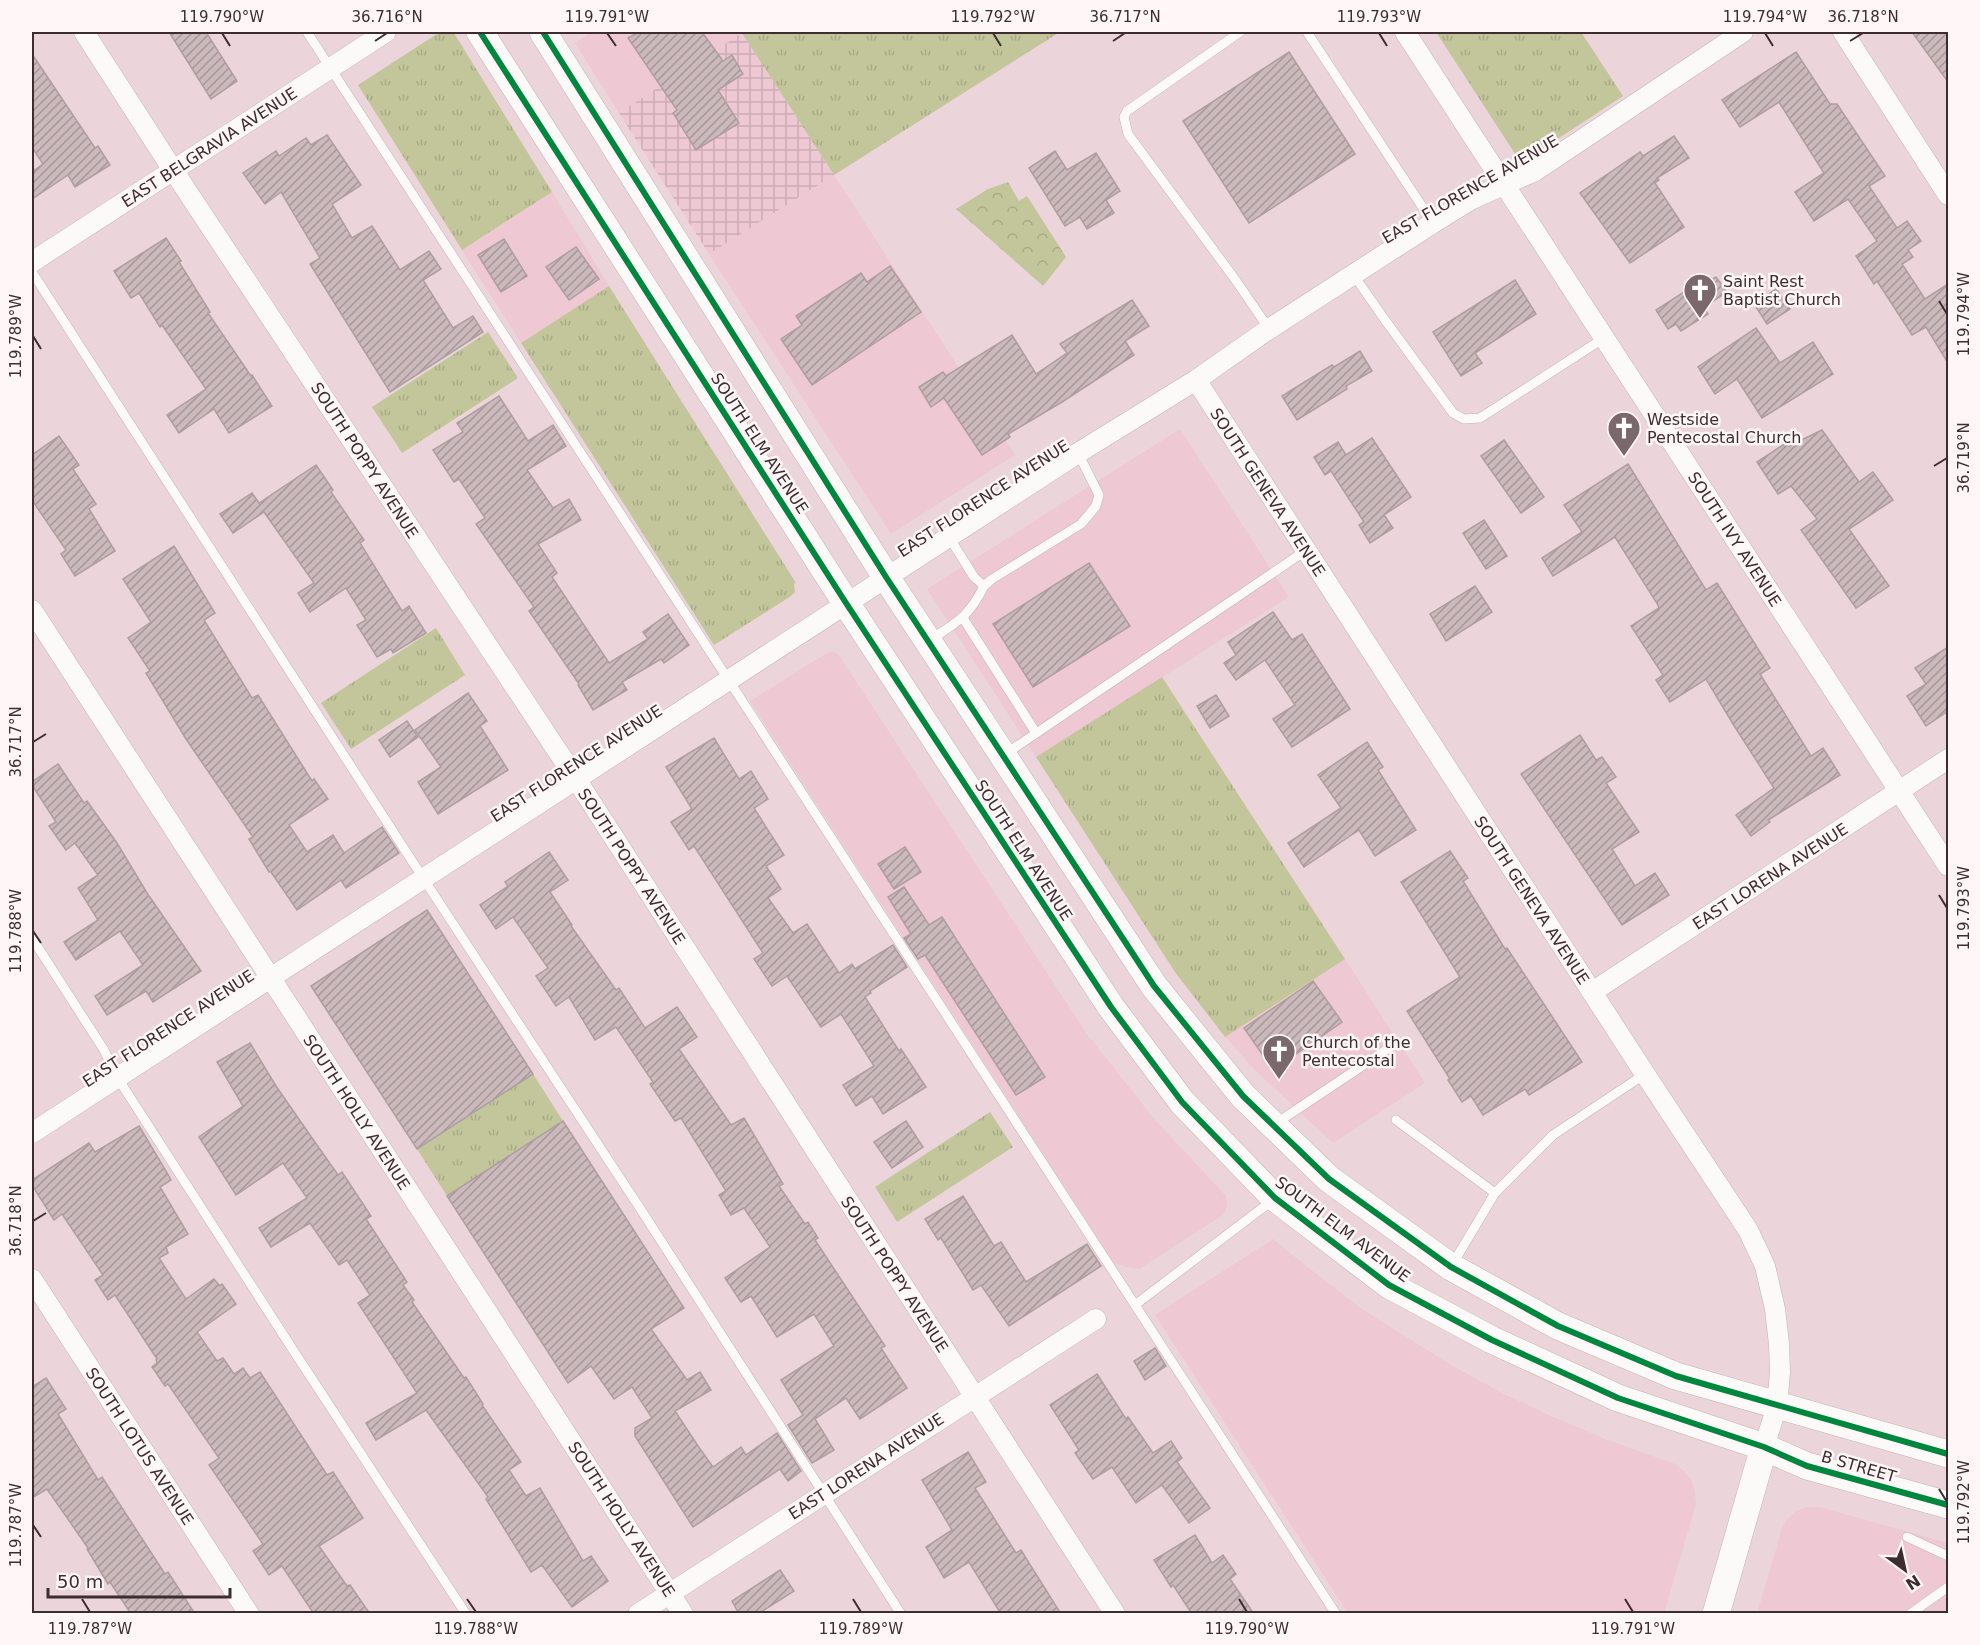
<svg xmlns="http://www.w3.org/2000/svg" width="1980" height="1645" font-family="'DejaVu Sans',sans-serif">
	<defs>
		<pattern id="industrial-grid" width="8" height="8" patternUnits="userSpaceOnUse" patternTransform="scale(1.5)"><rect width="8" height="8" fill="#eec8d2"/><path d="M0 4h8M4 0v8" fill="none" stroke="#cdacb5"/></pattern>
		<pattern id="grass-tufts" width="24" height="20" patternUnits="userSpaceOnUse" patternTransform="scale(1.5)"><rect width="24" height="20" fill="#c3c69b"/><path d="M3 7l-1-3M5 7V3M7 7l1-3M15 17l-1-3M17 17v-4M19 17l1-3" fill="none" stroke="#a8aa86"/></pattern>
		<pattern id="forest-crowns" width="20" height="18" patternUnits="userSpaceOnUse" patternTransform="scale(1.5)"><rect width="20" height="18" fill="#c3c69b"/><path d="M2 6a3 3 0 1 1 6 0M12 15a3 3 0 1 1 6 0" fill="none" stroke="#a8aa86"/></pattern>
		<pattern id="building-hatch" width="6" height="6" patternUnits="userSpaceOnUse" patternTransform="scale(1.5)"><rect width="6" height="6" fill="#cbb9bb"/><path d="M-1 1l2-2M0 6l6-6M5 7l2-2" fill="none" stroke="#a69799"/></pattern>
	</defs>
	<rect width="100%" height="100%" fill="#ebd5da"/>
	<g fill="#eec8d2">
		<path d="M592 32H744L619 113 575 43Z"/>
		<path d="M834 175 1015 455 891 534 709 254Z"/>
		<path d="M552 192 609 286 521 343 462 250Z"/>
		<path d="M1180 429 1289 597 1036 757 927 589Z"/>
		<path d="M832 651 838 654 1087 1034 1156 1121 1226 1196 1227 1206 1223 1215 1139 1269 1126 1267 1114 1263 750 701 827 653Z"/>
		<path d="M1345 959 1425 1083 1333 1143 1256 1071 1225 1037Z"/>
		<path d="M1273 1239 1320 1277 1365 1311 1451 1365 1504 1394 1549 1415 1605 1439 1675 1464 1684 1471 1691 1480 1695 1491 1696 1504 1664 1613H1348L1155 1315Z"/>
		<path d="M1807 1507H1819L1948 1543V1613L1757 1614 1782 1528 1787 1519 1795 1512Z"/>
	</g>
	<path fill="url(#industrial-grid)" d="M742 33 834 175 709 254 619 113Z"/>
	<g fill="url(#grass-tufts)">
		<path d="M440 32 454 33 552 192 462 250 358 85Z"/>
		<path d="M744 32H1060L834 175 742 33Z"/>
		<path d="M1436 32H1581L1623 96 1521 163Z"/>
		<path d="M609 286 796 583 794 584 795 592 791 596 714 645 521 343Z"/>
		<path d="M488 332 518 378 402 453 372 407Z"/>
		<path d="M436 628 465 675 351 749 321 703Z"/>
		<path d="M1162 677 1345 959 1225 1037 1175 972 1036 757Z"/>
		<path d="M533 1074 563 1121 447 1196 417 1149Z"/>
		<path d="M990 1112 1013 1147 897 1222 875 1187Z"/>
	</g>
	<path fill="url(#forest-crowns)" d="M1008 182 1019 201 1027 196 1066 257 1043 286 956 209 988 189Z"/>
	<g fill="url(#building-hatch)" stroke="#af9ea0" stroke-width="1.5">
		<path d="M169 32H206L237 81 211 99Z"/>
		<path d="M639 32H702L723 61 732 55 743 74 718 90 739 123 696 150 673 113 677 110 628 38Z"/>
		<path d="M1912 32H1948V82Z"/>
		<path d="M1289 52 1355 154 1249 223 1183 121Z"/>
		<path d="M1796 52 1830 104H1837L1885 176 1869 186 1897 228 1907 221 1921 241 1908 250 1913 257 1902 264 1925 299 1948 284V363L1926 327 1912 335 1877 281 1874 284 1856 256 1877 241 1848 199 1814 221 1795 192 1824 173 1779 102 1740 127 1722 100Z"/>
		<path d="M32 54 95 148 98 146 110 165 75 187 68 175 32 199V172L43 164 32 147Z"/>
		<path d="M327 135 361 185 332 204 352 238 372 226 400 270 429 251 441 269 423 280 453 328 473 316 483 332 390 392 310 264 320 258 281 192 265 204 243 173 276 151 279 156 306 138 311 145Z"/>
		<path d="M1674 136 1689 158 1657 178 1659 180 1655 183 1684 227 1630 263 1580 193 1640 152 1643 156Z"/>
		<path d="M1055 151 1067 170 1096 153 1120 191 1106 200 1114 213 1087 229 1080 217 1065 226 1029 168Z"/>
		<path d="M166 238 181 261 179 262 210 312 208 313 251 376 252 375 272 406 229 433 214 409 179 433 167 415 206 389 162 325 160 327 139 293 131 298 114 271Z"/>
		<path d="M504 239 527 276 501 292 478 255Z"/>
		<path d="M576 247 599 279 569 300 546 267Z"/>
		<path d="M890 266 921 312 812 385 781 339 802 325 796 316 861 273 867 282Z"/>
		<path d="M1716 277 1727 292 1704 307 1708 314 1681 331 1676 324 1668 329 1656 310 1687 290 1692 292Z"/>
		<path d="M1515 280 1536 314 1475 353 1482 363 1461 376 1433 332Z"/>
		<path d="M1776 289 1790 309 1767 324 1754 304Z"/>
		<path d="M1132 300 1149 326 1125 341 1134 355 1062 402 1008 434 1010 437 982 455 944 398 931 407 919 387 943 372 946 376 1012 335 1036 374 1067 353 1060 344Z"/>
		<path d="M1756 328 1780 363 1813 342 1833 374 1762 418 1737 379 1715 394 1698 367Z"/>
		<path d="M1360 351 1372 371 1346 386 1347 389 1297 420 1282 396 1332 365 1334 367Z"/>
		<path d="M499 396 528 441 553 425 566 446 527 470 553 508 569 499 581 520 538 544 557 573 552 577 609 663 648 639 643 632 668 614 689 645 664 663 661 659 622 682 627 690 593 710 578 685 579 684 529 611 534 607 476 524 485 518 459 479 454 482 433 450 463 432 457 423Z"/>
		<path d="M1822 430 1859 482 1873 472 1893 500 1849 529 1889 586 1856 608 1801 530 1817 519 1791 486 1778 494 1757 462 1786 443 1789 446Z"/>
		<path d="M59 436 79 465 73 469 96 504 89 509 115 551 75 576 61 554 66 550 32 500V455Z"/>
		<path d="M1372 438 1411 497 1384 515 1393 528 1370 543 1359 525 1364 522 1331 471 1325 475 1314 457 1338 442 1346 455Z"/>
		<path d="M1504 440 1544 497 1521 513 1481 456Z"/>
		<path d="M1628 464 1706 590 1717 583 1735 612 1770 668 1760 674 1811 756 1823 748 1840 775 1768 820 1770 822 1751 836 1736 815 1774 788 1733 724 1706 679 1670 702 1656 680 1663 675 1631 626 1659 608 1658 605 1615 537 1553 576 1542 558 1582 532 1564 505Z"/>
		<path d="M316 465 333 490 331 492 364 540 360 543 402 611 409 606 426 633 393 653 391 649 377 657 357 625 366 620 346 588 310 612 298 593 314 583 264 512 233 533 220 514 252 493 259 503Z"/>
		<path d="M1484 520 1507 556 1486 569 1463 533Z"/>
		<path d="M174 546 215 613 204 620 252 698 258 695 312 781 314 779 328 799 289 825 307 852 333 835 344 853 382 827 399 853 346 888 341 880 297 910 271 872H269L249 839 253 837 186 739 146 673 150 671 128 638 151 622 123 579Z"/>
		<path d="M1089 563 1130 626 1033 687 993 624Z"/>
		<path d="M1475 586 1492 612 1446 641 1430 614Z"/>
		<path d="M1273 612 1292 640 1302 634 1350 709 1292 747 1273 719 1295 705 1265 660 1236 680 1224 663 1236 655 1228 642Z"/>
		<path d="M1948 647V711L1926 726 1907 696 1926 684 1915 668Z"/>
		<path d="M468 693 487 721 480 726 508 770 438 814 418 782 441 767 415 730Z"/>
		<path d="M1216 695 1229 716 1210 728 1197 706Z"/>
		<path d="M407 721 418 737 390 757 379 740Z"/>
		<path d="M1580 735 1596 760 1602 757 1616 777 1606 783 1639 832 1612 849 1635 886 1655 873 1669 895 1622 925 1521 774Z"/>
		<path d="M714 738 739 779 751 771 768 799 754 808 784 855 766 866 781 889 768 898 793 933 807 924 839 973 852 964 855 969 893 945 907 967 870 991 871 993 865 997 899 1051 901 1049 926 1087 883 1114 872 1096 856 1106 843 1085 874 1066 841 1014 821 1027 787 976 772 986 754 959 763 953 694 846 689 850 671 822 692 809 666 767Z"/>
		<path d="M1367 742 1383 767 1378 770 1416 830 1375 856 1359 830 1304 867 1288 843 1341 808 1318 775Z"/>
		<path d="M58 764 84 803 87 801 117 843 147 893 201 971 153 1002 146 991 107 1015 95 996 143 965 120 931 76 960 64 942 98 920 78 888 98 875 75 843 66 850 49 826 56 822 32 785V782Z"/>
		<path d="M905 847 921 872 894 889 878 864Z"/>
		<path d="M1450 851 1468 878 1463 881 1505 949 1507 948 1582 1062 1529 1095 1525 1089 1483 1115 1471 1096 1462 1102 1448 1080 1450 1079 1407 1011 1460 977 1401 882Z"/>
		<path d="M549 852 568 880 550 892 572 925 571 926 616 990 619 988 645 1028 677 1007 697 1037 679 1049 731 1125 744 1118 783 1184 779 1186 805 1224 808 1222 818 1238 815 1240 885 1346 881 1348 907 1388 860 1419 846 1398 815 1419 834 1450 812 1463 788 1425 803 1415 781 1380 834 1346 814 1314 777 1337 751 1296 741 1302 725 1278 770 1247 744 1208 731 1215 719 1195 726 1191 681 1118 675 1121 650 1084 653 1082 616 1027 595 1040 569 997 556 1006 536 976 548 968 513 917 496 929 480 905 508 886 505 882Z"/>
		<path d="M904 887 929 925 942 917 1045 1077 1016 1095 925 955 918 959 904 938 911 934 888 897Z"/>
		<path d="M427 910 533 1074 417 1149 311 986Z"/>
		<path d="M1313 981 1342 1022 1273 1070 1244 1028Z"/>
		<path d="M250 1043 276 1086 312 1138 338 1175 342 1172 371 1216 366 1219 407 1282 403 1285 414 1300 412 1302 464 1378 466 1377 483 1404 482 1405 521 1462 509 1470 526 1496 540 1488 583 1561 591 1556 608 1581 572 1607 542 1565 531 1572 486 1499 488 1497 426 1410 376 1440 366 1423 417 1393 358 1303 370 1295 347 1260 339 1265 310 1223 271 1247 259 1228 307 1198 283 1163 236 1195 199 1137 243 1106 217 1062Z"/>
		<path d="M563 1121 684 1308 651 1329 687 1380 700 1372 711 1390 675 1411 698 1446 713 1467 741 1447 746 1455 777 1433 801 1471 788 1481 780 1469 693 1527 635 1436V1428L652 1418 632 1387 614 1399 591 1366 568 1383 447 1196Z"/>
		<path d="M906 1121 923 1147 892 1168 874 1142Z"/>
		<path d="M139 1126 169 1176 171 1180 160 1187 188 1234 166 1247 168 1253 159 1258 186 1299 214 1279 220 1286 222 1284 236 1304 197 1332 217 1361 223 1358 234 1374 243 1368 250 1378 260 1372 327 1475 333 1472 363 1518 319 1546 347 1586 350 1585 370 1614H314L282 1566 269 1575 253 1551 263 1544 209 1465 219 1458 168 1384 165 1386 152 1367 157 1363 156 1360 157 1359 121 1304 115 1295 108 1300 95 1280 103 1275 62 1214 54 1220 32 1185V1180L89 1143 95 1152Z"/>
		<path d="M963 1196 994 1246 1001 1242 1026 1282 1087 1244 1101 1266 1009 1326 981 1285 973 1290 941 1238 938 1240 925 1219Z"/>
		<path d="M1155 1348 1166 1366 1145 1380 1134 1361Z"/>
		<path d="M1097 1374 1126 1419 1128 1417 1153 1453 1171 1441 1182 1458 1177 1462 1210 1508 1189 1523 1162 1485 1136 1503 1112 1467 1093 1479 1075 1453 1079 1450 1050 1405Z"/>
		<path d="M46 1378 66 1409 58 1414 98 1480 102 1477 165 1574 168 1572 195 1614H131L110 1582 108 1584 87 1549 88 1548 47 1489 32 1498V1387Z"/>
		<path d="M968 1452 986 1482 975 1488 1016 1553 1021 1550 1061 1614H1001L969 1562 944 1578 926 1547 952 1530 922 1480Z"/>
		<path d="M1195 1535 1212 1563 1223 1555 1236 1574 1230 1579 1254 1614H1192L1173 1585 1171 1587 1154 1560Z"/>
		<path d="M780 1570 794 1591 758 1614H739L732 1601Z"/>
	</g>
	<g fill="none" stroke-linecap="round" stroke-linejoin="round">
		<defs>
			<g id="lane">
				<path d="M307 32 1336 1614"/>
				<path d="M1240 32 1127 111 1124 117 1128 134 1237 282 1269 329"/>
				<path d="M1307 32 1433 223"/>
				<path d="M32 272 423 878 647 1219 901 1614"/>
				<path d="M1353 274 1385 320 1453 413 1464 419 1480 418 1604 338"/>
				<path d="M949 537 974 577 984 586 992 579 1081 524 1096 506 1099 495 1078 453"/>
				<path d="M963 618 1036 733"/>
				<path d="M930 640C957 622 969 617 984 586"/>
				<path d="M1004 755 1305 551"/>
				<path d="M32 938 104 1050 117 1077 295 1353 466 1614"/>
				<path d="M1396 1120 1495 1193"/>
				<path d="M1275 1124 1395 1044"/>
				<path d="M1452 1265 1495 1193 1553 1135 1645 1074"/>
				<path d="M1135 1305 1274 1199"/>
				<path d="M1907 1537 1948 1556"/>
				<path d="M1910 1614 1948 1587"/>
			</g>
			<g id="street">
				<path d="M84 32 173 170 576 779 1115 1614"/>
				<path d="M1405 32 1948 866"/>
				<path d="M1843 32 1948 195"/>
				<path d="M32 262 386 32"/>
				<path d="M1196 380 1645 1074 1748 1230 1765 1266 1775 1309 1779 1344 1780 1372 1777 1406 1764 1447"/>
				<path d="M32 610 683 1614"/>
				<path d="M1592 992 1948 759"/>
				<path d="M32 1133 1078 453 1196 380 1269 329 1433 223 1472 199 1535 171 1743 32"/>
				<path d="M32 1279 249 1614"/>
				<path d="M638 1614 1096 1319"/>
			</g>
			<g id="secondary">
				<path d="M480 32 846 603 1111 1007 1182 1102 1275 1198 1389 1285 1492 1340 1618 1398 1764 1447 1807 1466 1948 1505"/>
				<path d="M543 32 886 577 1154 986 1243 1096 1329 1179 1451 1267 1558 1326 1676 1376 1948 1454"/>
				<path d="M1716 1614 1764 1447"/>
			</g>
		</defs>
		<use href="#lane" stroke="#c4b3b7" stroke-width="10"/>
		<use href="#street" stroke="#c4b3b7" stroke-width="21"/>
		<use href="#secondary" stroke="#c4b3b7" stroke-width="28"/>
		<use href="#lane" stroke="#fcf9f9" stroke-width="9"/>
		<use href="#street" stroke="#fcf9f9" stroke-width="20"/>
		<use href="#secondary" stroke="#fcf9f9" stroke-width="27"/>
		<defs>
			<g id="cycleway">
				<path d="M480 32 846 603 1111 1007 1182 1102 1275 1198 1389 1285 1492 1340 1618 1398 1764 1447 1807 1466 1948 1505"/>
				<path d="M543 32 886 577 1154 986 1243 1096 1329 1179 1451 1267 1558 1326 1676 1376 1948 1454"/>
			</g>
		</defs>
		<use href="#cycleway" stroke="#fff6f8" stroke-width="10"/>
		<use href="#cycleway" stroke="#00873e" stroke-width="6"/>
	</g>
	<path fill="none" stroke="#3d2d31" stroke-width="2" d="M222 33 230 46M607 33 616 46M993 33 1001 46M1379 33 1387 46M1765 33 1773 46M375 41 387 33M1113 41 1125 33M1850 41 1863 33M1939 301 1947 314M33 336 41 349M1934 466 1947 458M33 742 46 734M1939 895 1947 908M33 931 41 943M33 1221 46 1213M1939 1489 1947 1502M33 1525 41 1537M82 1599 90 1612M467 1599 476 1612M853 1599 861 1612M1239 1599 1247 1612M1625 1599 1633 1612"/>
	<defs>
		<symbol id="church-pin" viewBox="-11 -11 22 30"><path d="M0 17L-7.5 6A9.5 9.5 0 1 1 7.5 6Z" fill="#7a686c" stroke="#fff6f8"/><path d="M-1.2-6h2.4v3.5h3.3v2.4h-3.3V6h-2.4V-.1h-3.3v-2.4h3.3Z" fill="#fff"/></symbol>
	</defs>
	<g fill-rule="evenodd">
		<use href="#church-pin" x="1681" y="271" width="38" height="52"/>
		<use href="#church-pin" x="1605" y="409" width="38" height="52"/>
		<use href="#church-pin" x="1260" y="1032" width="38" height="52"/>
	</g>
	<g text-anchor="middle" stroke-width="5" stroke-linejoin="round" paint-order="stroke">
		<g font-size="16" fill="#3d2d31" stroke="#fff6f8">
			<text transform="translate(209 147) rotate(-33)" y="6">EAST BELGRAVIA AVENUE</text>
			<text transform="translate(1470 189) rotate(-30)" y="6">EAST FLORENCE AVENUE</text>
			<text transform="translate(760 443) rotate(57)" y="6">SOUTH ELM AVENUE</text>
			<text transform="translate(365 460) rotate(57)" y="6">SOUTH POPPY AVENUE</text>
			<text transform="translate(1268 492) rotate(57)" y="6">SOUTH GENEVA AVENUE</text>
			<text transform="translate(983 498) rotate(-33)" y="6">EAST FLORENCE AVENUE</text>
			<text transform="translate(1735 539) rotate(57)" y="6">SOUTH IVY AVENUE</text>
			<text transform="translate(576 763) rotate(-33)" y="6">EAST FLORENCE AVENUE</text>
			<text transform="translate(1024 850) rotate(57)" y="6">SOUTH ELM AVENUE</text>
			<text transform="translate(632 866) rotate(57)" y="6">SOUTH POPPY AVENUE</text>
			<text transform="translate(1770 876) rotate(-33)" y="6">EAST LORENA AVENUE</text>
			<text transform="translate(1532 900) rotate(57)" y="6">SOUTH GENEVA AVENUE</text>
			<text transform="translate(168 1028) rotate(-33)" y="6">EAST FLORENCE AVENUE</text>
			<text transform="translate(357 1112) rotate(57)" y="6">SOUTH HOLLY AVENUE</text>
			<text transform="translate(1343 1229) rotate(37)" y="6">SOUTH ELM AVENUE</text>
			<text transform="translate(895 1274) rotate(57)" y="6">SOUTH POPPY AVENUE</text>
			<text transform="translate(140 1446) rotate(57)" y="6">SOUTH LOTUS AVENUE</text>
			<text transform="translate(866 1466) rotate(-33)" y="6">EAST LORENA AVENUE</text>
			<text transform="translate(1859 1466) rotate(16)" y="6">B STREET</text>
			<text transform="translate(622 1519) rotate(57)" y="6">SOUTH HOLLY AVENUE</text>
		</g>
		<g font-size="16" fill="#3d2d31" stroke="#fff6f8" text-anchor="start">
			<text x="1723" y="287">Saint Rest<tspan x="1723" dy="18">Baptist Church</tspan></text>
			<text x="1647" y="425">Westside<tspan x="1647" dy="18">Pentecostal Church</tspan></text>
			<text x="1302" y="1048">Church of the<tspan x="1302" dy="18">Pentecostal</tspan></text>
		</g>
	</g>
	<rect width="1980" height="1645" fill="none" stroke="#fff6f8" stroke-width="66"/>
	<g transform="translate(1905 1570) rotate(147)" stroke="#fff6f8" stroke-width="4.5" paint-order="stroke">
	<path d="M0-4.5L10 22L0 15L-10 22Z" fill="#3d2d31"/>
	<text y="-9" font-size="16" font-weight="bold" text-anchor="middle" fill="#3d2d31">N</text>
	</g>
	<path d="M48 1588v9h182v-9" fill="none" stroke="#3d2d31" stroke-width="3"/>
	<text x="57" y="1588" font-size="18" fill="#3d2d31" stroke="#fff6f8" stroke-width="4.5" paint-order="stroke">50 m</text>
	<rect x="33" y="33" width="1914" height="1579" fill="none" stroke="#3d2d31" stroke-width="2"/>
	<g font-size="15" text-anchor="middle" fill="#3d2d31">
		<text x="222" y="22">119.790°W</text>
		<text x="387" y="22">36.716°N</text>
		<text x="607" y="22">119.791°W</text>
		<text x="993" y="22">119.792°W</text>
		<text x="1125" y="22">36.717°N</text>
		<text x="1379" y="22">119.793°W</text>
		<text x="1765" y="22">119.794°W</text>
		<text x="1863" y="22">36.718°N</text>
		<text transform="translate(1964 314) rotate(-90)" y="5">119.794°W</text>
		<text transform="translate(16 336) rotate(-90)" y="5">119.789°W</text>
		<text transform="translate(1964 458) rotate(-90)" y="5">36.719°N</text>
		<text transform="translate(16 742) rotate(-90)" y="5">36.717°N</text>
		<text transform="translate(1964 908) rotate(-90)" y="5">119.793°W</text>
		<text transform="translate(16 931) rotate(-90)" y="5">119.788°W</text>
		<text transform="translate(16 1221) rotate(-90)" y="5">36.718°N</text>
		<text transform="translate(1964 1502) rotate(-90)" y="5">119.792°W</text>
		<text transform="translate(16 1525) rotate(-90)" y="5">119.787°W</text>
		<text x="90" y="1634">119.787°W</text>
		<text x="476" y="1634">119.788°W</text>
		<text x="861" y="1634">119.789°W</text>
		<text x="1247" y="1634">119.790°W</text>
		<text x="1633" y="1634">119.791°W</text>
	</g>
</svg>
